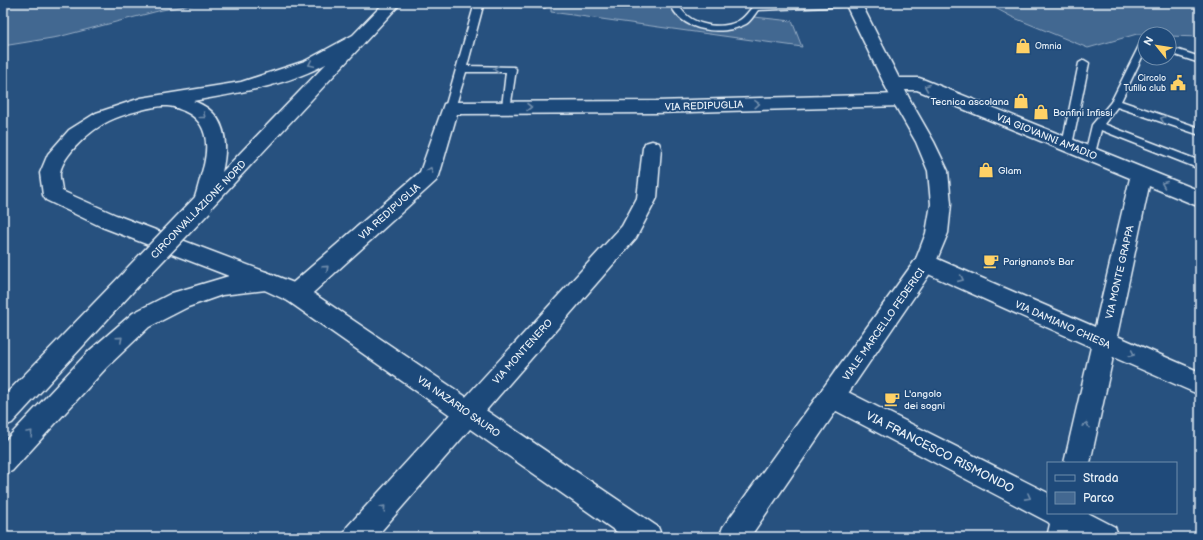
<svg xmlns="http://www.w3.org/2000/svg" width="1203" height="540" font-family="'Balsamiq Sans',sans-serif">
	<rect width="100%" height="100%" fill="#27517f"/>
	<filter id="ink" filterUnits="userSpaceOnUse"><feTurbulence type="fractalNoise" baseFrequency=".025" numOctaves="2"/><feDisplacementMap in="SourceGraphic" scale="8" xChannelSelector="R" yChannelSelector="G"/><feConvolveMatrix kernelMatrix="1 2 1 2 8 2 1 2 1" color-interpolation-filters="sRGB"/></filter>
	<g filter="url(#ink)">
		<g fill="#436891" stroke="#96acc4">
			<path d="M3 3H203L162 10 58 37 3 46Z"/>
			<path d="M551 3H669L679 19 698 27 722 30 737 28 754 17 792 21 802 47 551 12Z"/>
			<path d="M986 3H1200V37L1169 36V34H1137L1088 48 1012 17Z"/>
		</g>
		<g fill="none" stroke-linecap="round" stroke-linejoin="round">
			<defs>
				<g id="service">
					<path d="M475 3 549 4 545 7 483 6 467 66 514 67 516 69 510 109 507 110 502 107 506 72H466L455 108 450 111 445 108Z"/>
					<path d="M670 3H678C686 25 721 32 740 20 745 17 749 11 753 6L756 5 804 3H858L854 6 758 10C754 15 751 21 746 24 721 37 680 31 670 3Z"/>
					<path d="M1145 39V51L1121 101 1200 128V135L1117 107 1104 124 1200 161V169L1101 130 1094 157H1086L1085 154 1092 125 1111 102 1141 42Z"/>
					<path d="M1169 47 1200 57V63L1169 53Z"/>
					<path d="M1084 60 1089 63 1072 145 1071 148H1063L1062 145 1079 63Z"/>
				</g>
				<g id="minor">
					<path d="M893 78H919L925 80 1200 191V207L1149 186 1117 336 1200 372V395L1113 357 1090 463H1064L1091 347 917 269 914 263 917 257 925 254 933 257 1095 327 1130 178 917 90H893L887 88 884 84 887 80Z"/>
					<path d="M901 94 907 96 910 100 907 104 901 106 656 113 457 114 439 176 436 181 304 301 296 303 288 301 285 294 288 287 420 172 444 104 450 102 656 101Z"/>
					<path d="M652 141 659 143 661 148 657 198 636 238 376 537H343L347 527 622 226 637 198 643 148 645 143Z"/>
					<path d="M832 384 1048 493V513H1088L1115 527 1119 537H1047L1050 524 1048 522 823 404 819 396 823 388Z"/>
				</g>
				<g id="tertiary">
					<path d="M845 3H861L910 100 934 142 948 171 951 204 948 233 933 269 750 537H719L723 527 916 259 926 233 931 204 928 171 916 142 892 100Z"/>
					<path d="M266 272 304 287 658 527 662 537H624L288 301 258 287 255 281 258 275Z"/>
				</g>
				<g id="secondary">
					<path d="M384 3H401L209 210 202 213 195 210 192 205C196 197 201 175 204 165 209 143 207 121 184 111 179 109 173 106 167 106 154 105 121 115 109 121 92 129 63 154 60 173 59 178 62 185 62 191L116 215 274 275 277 281 274 287 266 290 222 295 188 307 149 327 107 367 12 471 3 475V443L89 351 133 313 172 293 229 276 102 227 46 200 43 195 40 173 48 154 69 130 96 113 141 98 241 82 305 61 353 35ZM326 64 222 172C229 142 226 112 193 101 237 93 286 86 326 64Z"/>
					<path d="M134 267 142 270 145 276 142 282 12 423 3 427V397L126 270Z"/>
				</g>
			</defs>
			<use href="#service" stroke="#e8f1f8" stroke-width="3"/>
			<use href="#minor" stroke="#e8f1f8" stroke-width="3"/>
			<use href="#tertiary" stroke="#e8f1f8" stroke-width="3"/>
			<use href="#secondary" stroke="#e8f1f8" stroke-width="3"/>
			<use href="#service" fill="#1f4a7a" fill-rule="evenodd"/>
			<use href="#minor" fill="#1f4a7a" fill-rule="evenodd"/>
			<use href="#tertiary" fill="#1f4a7a" fill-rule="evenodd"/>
			<use href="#secondary" fill="#1f4a7a" fill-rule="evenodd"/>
			<defs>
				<path id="secondary-bridge" d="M134 276 202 205"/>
			</defs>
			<use href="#secondary-bridge" stroke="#e8f1f8" stroke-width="24" stroke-linecap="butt"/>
			<use href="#secondary-bridge" stroke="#1f4a7a" stroke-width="21"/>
		</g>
		<defs><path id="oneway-chevron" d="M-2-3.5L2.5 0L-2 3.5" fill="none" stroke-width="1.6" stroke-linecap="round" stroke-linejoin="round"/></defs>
		<g stroke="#6f8dac">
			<use href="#oneway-chevron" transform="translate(311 64) rotate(155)"/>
			<use href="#oneway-chevron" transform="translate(496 69) rotate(-179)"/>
			<use href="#oneway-chevron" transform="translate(927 87) rotate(-158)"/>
			<use href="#oneway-chevron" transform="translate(757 104) rotate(-2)"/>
			<use href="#oneway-chevron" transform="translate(529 107)"/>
			<use href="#oneway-chevron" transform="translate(203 116) rotate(39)"/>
			<use href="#oneway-chevron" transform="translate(1163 119) rotate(-161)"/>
			<use href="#oneway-chevron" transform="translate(430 170) rotate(-70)"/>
			<use href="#oneway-chevron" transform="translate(1164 184) rotate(-158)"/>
			<use href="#oneway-chevron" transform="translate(326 268) rotate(-42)"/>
			<use href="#oneway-chevron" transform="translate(961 279) rotate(24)"/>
			<use href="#oneway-chevron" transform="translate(120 339) rotate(-42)"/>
			<use href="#oneway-chevron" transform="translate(1132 354) rotate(24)"/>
			<use href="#oneway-chevron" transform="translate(1086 425) rotate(-78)"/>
			<use href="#oneway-chevron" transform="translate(30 433) rotate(-47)"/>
			<use href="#oneway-chevron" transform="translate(1028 497) rotate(28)"/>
			<use href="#oneway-chevron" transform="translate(383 508) rotate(-48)"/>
		</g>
	</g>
	<defs>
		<symbol id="shop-bare" viewBox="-9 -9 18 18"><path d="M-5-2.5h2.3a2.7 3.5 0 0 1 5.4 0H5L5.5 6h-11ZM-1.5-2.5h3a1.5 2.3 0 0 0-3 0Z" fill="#ffd166" stroke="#1f4a7a" stroke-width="2.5" paint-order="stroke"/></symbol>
		<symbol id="civic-bare" viewBox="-9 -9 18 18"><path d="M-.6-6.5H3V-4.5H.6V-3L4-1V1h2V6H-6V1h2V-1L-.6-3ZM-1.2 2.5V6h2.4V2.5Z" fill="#ffd166" stroke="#1f4a7a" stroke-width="2.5" paint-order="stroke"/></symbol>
		<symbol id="cafe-bare" viewBox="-9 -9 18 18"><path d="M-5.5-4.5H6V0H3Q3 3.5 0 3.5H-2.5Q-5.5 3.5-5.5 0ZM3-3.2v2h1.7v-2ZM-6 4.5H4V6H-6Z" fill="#ffd166" stroke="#1f4a7a" stroke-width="2.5" paint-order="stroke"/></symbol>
	</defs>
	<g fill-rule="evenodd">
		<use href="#shop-bare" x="1012" y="35" width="22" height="22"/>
		<use href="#civic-bare" x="1167" y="72" width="22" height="22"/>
		<use href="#shop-bare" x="1010" y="90" width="22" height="22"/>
		<use href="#shop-bare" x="1030" y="101" width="22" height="22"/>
		<use href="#shop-bare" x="975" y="159" width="22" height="22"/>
		<use href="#cafe-bare" x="980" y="250" width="22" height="22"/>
		<use href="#cafe-bare" x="881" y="388" width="22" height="22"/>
	</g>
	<g text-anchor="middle" stroke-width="3" stroke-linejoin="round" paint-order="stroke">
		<g font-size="9" fill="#e8f1f8" stroke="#1f4a7a" text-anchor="start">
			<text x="1035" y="49">Omnia</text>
			<text x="1166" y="81" text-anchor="end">Circolo<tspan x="1166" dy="10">Tufilla club</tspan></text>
		</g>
		<g font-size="10" fill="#e8f1f8" stroke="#1f4a7a" text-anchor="start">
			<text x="1009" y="105" text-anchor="end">Tecnica ascolana</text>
			<text x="1053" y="116">Bonfini Infissi</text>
			<text x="998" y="174">Glam</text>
			<text x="1003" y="265">Parignano's Bar</text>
			<text x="904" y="397">L'angolo<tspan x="904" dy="12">dei sogni</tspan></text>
		</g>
		<g font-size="10" fill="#e8f1f8" stroke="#1f4a7a">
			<text transform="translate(704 105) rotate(-2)" y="4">VIA REDIPUGLIA</text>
			<text transform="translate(1047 136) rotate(22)" y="4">VIA GIOVANNI AMADIO</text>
			<text transform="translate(198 209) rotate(-46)" y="4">CIRCONVALLAZIONE NORD</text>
			<text transform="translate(389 211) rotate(-42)" y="4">VIA REDIPUGLIA</text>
			<text transform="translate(1119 272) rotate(-77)" y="4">VIA MONTE GRAPPA</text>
			<text transform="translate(883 324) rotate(-55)" y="4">VIALE MARCELLO FEDERICI</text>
			<text transform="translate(1063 324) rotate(24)" y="4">VIA DAMIANO CHIESA</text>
			<text transform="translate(522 351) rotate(-48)" y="4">VIA MONTENERO</text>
			<text transform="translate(459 406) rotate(35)" y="4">VIA NAZARIO SAURO</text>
		</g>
		<g font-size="12" fill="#e8f1f8" stroke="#1f4a7a">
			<text transform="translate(940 452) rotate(27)" y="4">VIA FRANCESCO RISMONDO</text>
		</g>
	</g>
	<rect width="1203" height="540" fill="none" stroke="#1f4a7a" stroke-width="16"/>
	<rect x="8" y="8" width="1187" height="524" fill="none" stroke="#e8f1f8" stroke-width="1.5" filter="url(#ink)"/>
	<rect x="1047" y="462" width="130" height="52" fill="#1f4a7a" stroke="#6f8dac"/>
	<rect x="1055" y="475" width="20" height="6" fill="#1f4a7a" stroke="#6f8dac"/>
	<text x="1083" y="482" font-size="12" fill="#e8f1f8">Strada</text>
	<rect x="1055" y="492" width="20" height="12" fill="#436891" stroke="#6f8dac"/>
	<text x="1083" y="502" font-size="12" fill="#e8f1f8">Parco</text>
	<g transform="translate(1157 46) rotate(300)"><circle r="19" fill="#1f4a7a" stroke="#6f8dac"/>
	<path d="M0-3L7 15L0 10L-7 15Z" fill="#ffd166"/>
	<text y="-6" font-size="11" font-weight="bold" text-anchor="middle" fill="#e8f1f8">N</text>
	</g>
</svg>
